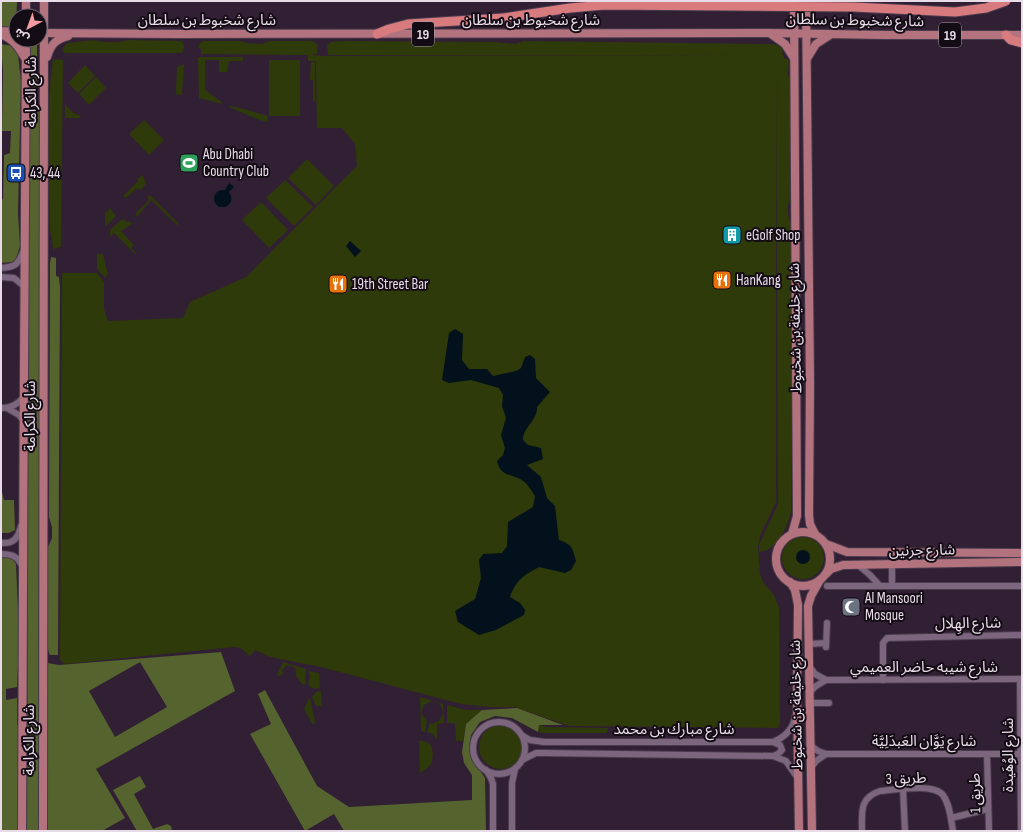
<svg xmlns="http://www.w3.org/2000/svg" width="1023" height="832" font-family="'Sofia Sans Condensed','Noto Sans Arabic',sans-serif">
	<rect width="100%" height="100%" fill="#311f33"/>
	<g fill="#2f3a0a">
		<path d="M94 40C105 43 117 43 128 40L180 41 183 42 184 48 182 53H65L62 50 67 43Z"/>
		<path d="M203 41H241L246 43 262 44 269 41H313L318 45 317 54 311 55 325 56H771L328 55 327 46 330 42 344 41 494 42 516 44 523 41 774 44 784 48 782 52 784 58 789 60 788 74 790 81V200C786 208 788 219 792 227L791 512C787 528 777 551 759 552V545L778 504 776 68V502L760 536 758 547 760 574 763 582 774 595 779 608 780 723 778 728 569 726 515 707H490L461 704 321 667 270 657 255 650 250 656 240 648 234 647 65 664 60 660 62 273H97L104 282V309L108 321 183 318 190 302 246 277 357 166 355 144 342 128H317L316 61H308V55L201 54V49L198 48 200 43Z"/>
		<path d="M198 57H243V61H229L227 72H219V60H205V90L222 102V104L199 98Z"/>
		<path d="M53 59 63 60 61 247 53 249 52 240 50 231C49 174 45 115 53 59Z"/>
		<rect x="269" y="60" width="31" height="56"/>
		<path d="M311 62H315V101H313V80H310Z"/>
		<path d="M184 64 182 95 176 94 177 67Z"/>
		<path d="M85 65 95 76 78 93 68 83Z"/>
		<path d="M96 77 106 88 89 105 79 94Z"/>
		<path d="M65 104 73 113 81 116 80 118H65Z"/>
		<path d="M230 106C235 106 260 114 268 116L267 122 257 119 231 108Z"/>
		<path d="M144 120 164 140 149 155 129 134Z"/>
		<path d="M307 159 334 186 316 205 288 178Z"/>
		<path d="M143 175 146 184 141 190 137 188 126 198 123 196 138 181 137 179Z"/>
		<path d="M285 180 313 207 294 226 266 198Z"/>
		<path d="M147 196H151L179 224 177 225 151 200 137 217 135 214 149 200Z"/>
		<path d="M261 202 288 230 269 248 242 220Z"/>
		<path d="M110 208 116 216 105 227V214Z"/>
		<path d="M122 219 128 222 130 221 132 224 121 231 134 245 131 248 136 253 135 254 114 233 110 237V230Z"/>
		<path d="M97 254H103L108 274 105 278 97 269Z"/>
		<circle cx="803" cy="558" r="21"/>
		<path d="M283 662 306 669 305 685 302 684 296 676V669C291 665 286 663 282 671L283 674 279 676 277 675Z"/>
		<path d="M308 671 319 673 320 687 316 689 310 687 308 682 310 677Z"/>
		<path d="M321 691 322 706H316L312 697 316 692Z"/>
		<path d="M420 697 443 704 444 723 437 724V740L433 734 427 732 430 723 433 724 440 720 443 712 440 704 432 701 424 705 421 713 427 721 425 732 421 731Z"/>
		<path d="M309 698H310L315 722 313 725 304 709Z"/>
		<path d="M447 705 466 710H482L466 724 463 741H456L455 723H447Z"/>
		<path d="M539 725 547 727 608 728 607 733H543L538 732Z"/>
		<circle cx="501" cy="747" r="22"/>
		<path d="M419 740C422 741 426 741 428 743 434 746 434 760 430 765 428 768 423 771 420 773Z"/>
	</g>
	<g fill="#55632e" fill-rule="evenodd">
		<path d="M1 1H17L16 27H1Z"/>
		<path d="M1 44 13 46 18 54 21 81 18 213 20 246 16 259 12 262 1 263V200L3 199 4 155 10 153 11 131H2L3 71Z"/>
		<path d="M29 44H37V90L40 128 38 831H27Z"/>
		<path d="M51 257 56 258V276L59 277 60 287 58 655H50C43 644 48 565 48 547L52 538V527L49 517 50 263Z"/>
		<path d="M1 488 4 500H14L15 530 9 533H1Z"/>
		<path d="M1 557H11L16 564 18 609 20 627 17 687 6 689V700L17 698V724L19 727 17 831H1Z"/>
		<path d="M221 652 235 691 96 769 125 818 102 831H48V663L59 665ZM140 662 167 707 115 737 89 691Z"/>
		<path d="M265 690 317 786 349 807 472 800V775L464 763 462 752 466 724 482 710 517 708 563 725H539L538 732 512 718 495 716 480 722 471 735 469 749 471 756 485 778 486 831H344L334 814 305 831 250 734 271 724 258 694Z"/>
		<path d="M140 776 146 787 134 794 153 829 167 824 171 826 172 831H137L113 790Z"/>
	</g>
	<g fill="#02111b">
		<path d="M229 183 234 187 229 192C233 198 232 204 225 207H219L215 203C212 195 217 189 225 190Z"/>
		<path d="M350 241 361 251 355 257 346 246Z"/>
		<path d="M455 329 463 334 462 360 469 369H487L493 376 516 371 521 368 525 357 530 355 535 359 536 378 550 392 537 407C538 420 523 427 523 440L528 445 541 448 543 459 527 465 541 477 547 498 555 506 559 540C572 544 573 549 576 561L571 570 565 573 539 567C524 575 516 580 510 597L520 603 525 610 524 615 496 630 479 635 458 622 455 611 475 599 481 578 479 560 483 554 502 553 507 546 508 522 533 507 535 496C532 492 528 484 523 481 512 473 501 478 497 461L503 455 505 448 501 435 506 418 502 406 503 395 499 388 471 380 449 383 442 380 449 333Z"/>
		<circle cx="803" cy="557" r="7"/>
	</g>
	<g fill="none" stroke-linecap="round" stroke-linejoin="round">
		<defs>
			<g id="minor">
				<path d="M1 268C15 267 18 265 23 252"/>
				<path d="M1 277 14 278 25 287"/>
				<path d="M1 408C11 408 19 404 24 396"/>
				<path d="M7 408 19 415 24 421"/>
				<path d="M1 543C14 544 18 538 21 526"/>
				<path d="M1 554C11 554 18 556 22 566"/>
				<path d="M892 564V586"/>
				<path d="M858 565 870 575 880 586"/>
				<path d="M827 586H1022"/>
				<path d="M809 644 826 643"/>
				<path d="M826 647 827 623"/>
				<path d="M810 667 815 674 826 680 1022 679"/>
				<path d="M1020 679 1021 831"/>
				<path d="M883 680V643L887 638 1022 635"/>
				<path d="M810 692 816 686 826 680"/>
				<path d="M810 703H829"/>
				<circle cx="499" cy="748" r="26"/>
				<path d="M523 736 530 740 544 742H773C785 737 793 730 795 717"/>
				<path d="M811 746 818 751 826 754H1022"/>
				<path d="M987 754 989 831"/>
				<path d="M773 756 778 754 782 750 780 745 773 742"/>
				<path d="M522 760 536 753H544L773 756 786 761 797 777"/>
				<path d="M811 768 816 761 826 754"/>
				<path d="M486 770 491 778 493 784V831"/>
				<path d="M903 789 905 831"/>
				<path d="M951 818 988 809"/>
				<path d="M512 831V783L515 769"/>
				<path d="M862 831C862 812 859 798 880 791 895 790 933 783 943 795 950 805 951 820 953 831"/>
			</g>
			<g id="major">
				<path d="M26 1V16"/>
				<path d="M806 1 810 383 809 515 810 524 815 534"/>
				<path d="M1 31 16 32"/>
				<path d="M40 33 179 34 770 33 885 35H1022"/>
				<path d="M1 34C14 40 18 46 25 58"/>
				<path d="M771 34 785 44 794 58"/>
				<path d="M47 57C51 44 56 39 68 36"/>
				<path d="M808 57 816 44 830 35"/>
				<circle cx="803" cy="559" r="27"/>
				<path d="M792 534 797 516 794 1"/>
				<path d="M826 544 847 552 1022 553"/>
				<path d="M826 574 831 569 843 565 1022 562"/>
				<path d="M790 582 795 590 798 605 797 700 799 831"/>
				<path d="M22 831C23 567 24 304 26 40"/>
				<path d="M43 831 44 1"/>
				<path d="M812 831 808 606 811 596 820 580"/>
			</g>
			<g id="highway">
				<path d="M377 34 389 29 408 24 504 18"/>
				<path d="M1006 35 1011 40 1022 43"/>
			</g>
		</defs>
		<use href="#minor" stroke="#4a3b4c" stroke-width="8"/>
		<use href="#major" stroke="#4a3b4c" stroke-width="10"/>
		<use href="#highway" stroke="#4a3b4c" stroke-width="11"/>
		<use href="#minor" stroke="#7b667d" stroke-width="6"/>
		<use href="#major" stroke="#b3737e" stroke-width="8"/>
		<use href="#highway" stroke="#d87b7e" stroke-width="9"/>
		<defs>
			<path id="highway-bridge" d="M504 18 570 8 604 5 854 7 955 12 986 8 1006 1"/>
		</defs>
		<use href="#highway-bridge" stroke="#4a3b4c" stroke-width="11" stroke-linecap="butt"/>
		<use href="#highway-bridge" stroke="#d87b7e" stroke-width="9"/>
	</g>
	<defs>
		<symbol id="stadium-square" viewBox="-11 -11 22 22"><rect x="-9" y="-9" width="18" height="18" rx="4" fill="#2e9e5b" stroke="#140c15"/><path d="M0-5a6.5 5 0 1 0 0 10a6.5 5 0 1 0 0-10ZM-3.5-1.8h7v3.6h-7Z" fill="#fff"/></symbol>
		<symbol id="bus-square" viewBox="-11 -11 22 22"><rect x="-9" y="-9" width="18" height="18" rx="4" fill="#1a4fb4" stroke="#140c15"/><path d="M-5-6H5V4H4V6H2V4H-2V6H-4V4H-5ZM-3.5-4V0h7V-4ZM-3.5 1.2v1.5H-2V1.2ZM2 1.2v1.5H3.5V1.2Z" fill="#fff"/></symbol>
		<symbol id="building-square" viewBox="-11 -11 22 22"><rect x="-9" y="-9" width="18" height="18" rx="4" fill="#0f9aa8" stroke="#140c15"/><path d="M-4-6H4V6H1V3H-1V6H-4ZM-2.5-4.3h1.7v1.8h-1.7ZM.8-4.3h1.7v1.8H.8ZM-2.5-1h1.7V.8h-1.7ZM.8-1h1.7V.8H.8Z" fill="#fff"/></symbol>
		<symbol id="restaurant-square" viewBox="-11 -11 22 22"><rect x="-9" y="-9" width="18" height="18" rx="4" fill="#e8710a" stroke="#140c15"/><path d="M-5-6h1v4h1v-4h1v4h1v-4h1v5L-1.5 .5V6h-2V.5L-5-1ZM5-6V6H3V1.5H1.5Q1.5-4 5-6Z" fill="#fff"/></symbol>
		<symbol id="mosque-square" viewBox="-11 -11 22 22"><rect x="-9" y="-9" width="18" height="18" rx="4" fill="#6b7280" stroke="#140c15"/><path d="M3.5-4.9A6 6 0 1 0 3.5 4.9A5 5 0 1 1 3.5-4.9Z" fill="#fff"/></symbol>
	</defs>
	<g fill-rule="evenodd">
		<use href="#stadium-square" x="178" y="152" width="22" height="22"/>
		<use href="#bus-square" x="5" y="162" width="22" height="22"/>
		<use href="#building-square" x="721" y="224" width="22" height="22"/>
		<use href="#restaurant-square" x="711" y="269" width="22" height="22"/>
		<use href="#restaurant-square" x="327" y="273" width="22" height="22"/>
		<use href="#mosque-square" x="840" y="596" width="22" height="22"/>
	</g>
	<g text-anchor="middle" stroke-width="4" stroke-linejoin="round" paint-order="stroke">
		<g fill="#140c15" stroke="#a89ea9" stroke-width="1">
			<rect x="412" y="22" width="22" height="24" rx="3"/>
			<rect x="939" y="23" width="22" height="24" rx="3"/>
		</g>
		<g font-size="14" font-weight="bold" fill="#e8dce9">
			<text x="423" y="39">19</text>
			<text x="950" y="40">19</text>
		</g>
		<g font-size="15" fill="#e8dce9" stroke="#140c15">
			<text x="207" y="25">شارع شخبوط بن سلطان</text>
			<text x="531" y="25">شارع شخبوط بن سلطان</text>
			<text transform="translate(855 20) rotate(1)" y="5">شارع شخبوط بن سلطان</text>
			<text transform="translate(31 92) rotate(-90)" y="5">شارع الكرامة</text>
			<text transform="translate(795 328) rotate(-91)" y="5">شارع خليفة بن شخبوط</text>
			<text transform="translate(30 416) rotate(-90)" y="5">شارع الكرامة</text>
			<text transform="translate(922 550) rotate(-1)" y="5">شارع جرنين</text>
			<text transform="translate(968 623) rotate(-1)" y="5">شارع الهِلال</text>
			<text x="924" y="672">شارع شيبه حاضر العميمي</text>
			<text transform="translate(796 705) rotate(-91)" y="5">شارع خليفة بن شخبوط</text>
			<text x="674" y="734">شارع مبارك بن محمد</text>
			<text transform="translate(29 740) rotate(-90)" y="5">شارع الكرامة</text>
			<text x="924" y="746">شارع يَوَّان العَبدَلِيَّة</text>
			<text transform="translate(1008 755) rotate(-90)" y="5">شارع الوُهَيدة</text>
			<text transform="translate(906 778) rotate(-2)" y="5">طريق 3</text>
			<text transform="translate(975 793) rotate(-91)" y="5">طريق 1</text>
		</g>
		<g font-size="15" fill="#e8dce9" stroke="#140c15" text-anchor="start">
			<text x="203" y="159">Abu Dhabi<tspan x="203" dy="17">Country Club</tspan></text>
			<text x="30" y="178">43, 44</text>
			<text x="746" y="240">eGolf Shop</text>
			<text x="736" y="285">HanKang</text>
			<text x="352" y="289">19th Street Bar</text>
			<text x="865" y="603">Al Mansoori<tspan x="865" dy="17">Mosque</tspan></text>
		</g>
	</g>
	<rect width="1023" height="832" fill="none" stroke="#e8dce9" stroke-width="4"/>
	<g transform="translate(28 28) rotate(221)"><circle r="19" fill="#140c15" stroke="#695f6a"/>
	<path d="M0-3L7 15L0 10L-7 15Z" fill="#f49aa2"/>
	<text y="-6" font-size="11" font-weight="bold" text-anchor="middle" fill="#e8dce9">ش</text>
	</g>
</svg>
